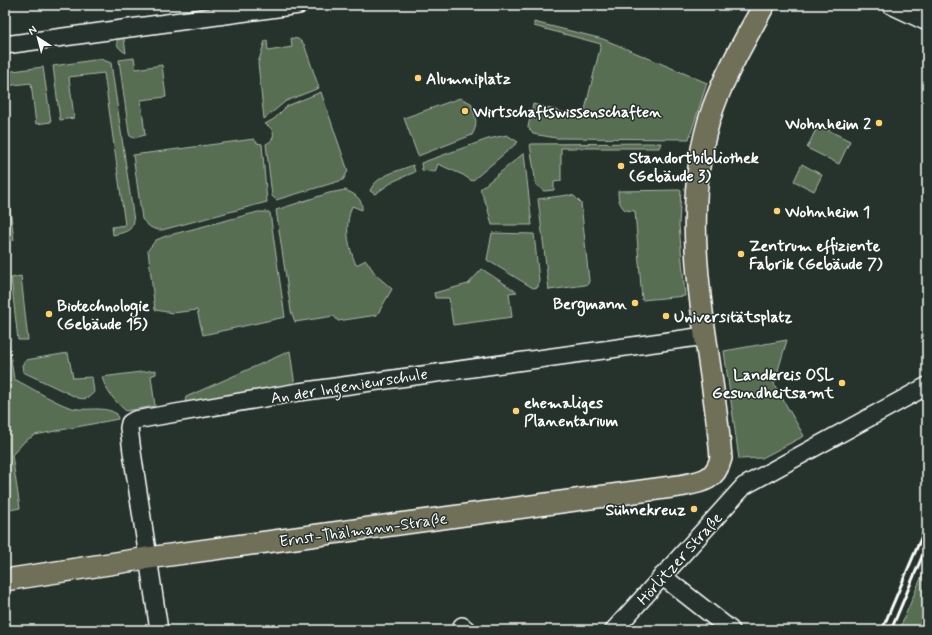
<svg xmlns="http://www.w3.org/2000/svg" width="932" height="635" font-family="Mynerve,sans-serif">
	<rect width="100%" height="100%" fill="#26332d"/>
	<filter id="ink" filterUnits="userSpaceOnUse"><feTurbulence type="fractalNoise" baseFrequency=".025" numOctaves="2"/><feDisplacementMap in="SourceGraphic" scale="8" xChannelSelector="R" yChannelSelector="G"/><feConvolveMatrix kernelMatrix="1 2 1 2 8 2 1 2 1" color-interpolation-filters="sRGB"/></filter>
	<g filter="url(#ink)">
		<g fill="#586e52" stroke="#acb6a8">
			<path d="M534 22 603 39 707 83 689 139 556 138 533 134 528 127 533 104 583 118 601 44 534 26Z"/>
			<path d="M123 32 126 53C115 47 114 40 123 32Z"/>
			<path d="M291 38 298 39 304 44 319 88 286 101 264 119 258 63 265 41 267 40 268 51 292 47Z"/>
			<path d="M134 58 136 69 162 65 166 97 141 100 145 135 134 138 130 136 129 133 119 60Z"/>
			<path d="M101 59 111 63 134 221C132 232 122 233 113 235L112 227 125 225 104 73 69 77 74 118 60 120 53 66Z"/>
			<path d="M43 67 51 122 36 124 31 83 5 86V72Z"/>
			<path d="M321 92 348 171 343 180 276 200 272 196 266 144C277 139 275 129 265 124L274 119 287 106Z"/>
			<path d="M460 98 471 103C475 115 479 124 472 135L418 156 404 118Z"/>
			<path d="M818 125 850 141 839 164 807 148Z"/>
			<path d="M507 135 518 142 472 181 463 175 438 164 435 172 422 170 421 163 488 139Z"/>
			<path d="M254 139 257 143 262 144 267 202 162 230C152 230 148 226 142 219L133 155Z"/>
			<path d="M661 143 659 148H561V181L554 182V190L544 191 536 185 530 144Z"/>
			<path d="M524 153 532 225H492L487 206 480 189Z"/>
			<path d="M802 164 822 175 814 191 794 181Z"/>
			<path d="M413 165 415 172 394 181 375 194 370 191C376 175 399 171 413 165Z"/>
			<path d="M5 168 14 240 5 241Z"/>
			<path d="M345 190C355 194 363 199 362 210L352 206C344 227 348 245 356 265L366 260 376 275 392 289 377 315 338 321 334 316 295 322 291 311 276 210 329 193Z"/>
			<path d="M681 190 679 225 685 296 642 300 635 211 625 210C619 204 618 199 618 191Z"/>
			<path d="M568 195 574 196 581 203 589 281 588 284 585 285 549 290 538 199Z"/>
			<path d="M258 212H268L270 213 285 317 203 335 197 310 173 313 155 310 148 250 156 240 166 236Z"/>
			<path d="M492 233 534 234 539 280 538 287 533 288 487 260Z"/>
			<path d="M482 269 517 292 509 293 512 317 453 325 449 298H435L434 293 468 284Z"/>
			<path d="M21 276 28 340H18L11 278Z"/>
			<path d="M5 321 14 379C32 388 50 400 69 407 85 413 102 404 117 414L118 419 35 435 25 441 12 455 20 508 5 511Z"/>
			<path d="M787 340 774 384 804 436 762 458 739 459 724 351Z"/>
			<path d="M290 351 295 386 185 403 186 397Z"/>
			<path d="M68 353 73 378 92 377 94 392C89 398 86 400 78 398L23 372 22 365 26 360Z"/>
			<path d="M156 370V374L151 376 155 406 126 411C115 401 106 392 102 377Z"/>
			<path d="M927 564V621L923 630H899Z"/>
		</g>
		<g fill="none" stroke-linecap="round" stroke-linejoin="round">
			<defs>
				<g id="minor">
					<path d="M891 5 927 22"/>
					<path d="M5 45 299 5"/>
					<path d="M662 576 731 630"/>
					<path d="M462 626 467 630"/>
					<path d="M159 630 132 452 129 428 130 423 135 420 299 392 705 336"/>
					<path d="M614 630 744 486 927 386"/>
				</g>
				<path id="major" d="M5 580 148 558 679 486C700 482 715 482 721 458 712 342 673 223 713 108 726 72 746 38 764 5"/>
			</defs>
			<use href="#minor" stroke="#fff" stroke-width="20"/>
			<use href="#major" stroke="#fff" stroke-width="24"/>
			<use href="#minor" stroke="#26332d" stroke-width="17"/>
			<use href="#major" stroke="#706f59" stroke-width="21"/>
			<g stroke="#fff" stroke-width="3">
				<path d="M882 630 927 524"/>
				<path d="M891 630 927 545"/>
			</g>
		</g>
	</g>
	<g fill="#ffd166" stroke="#26332d" stroke-width="1.5">
		<circle cx="418" cy="78" r="4"/>
		<circle cx="465" cy="111" r="4"/>
		<circle cx="879" cy="123" r="4"/>
		<circle cx="621" cy="166" r="4"/>
		<circle cx="777" cy="211" r="4"/>
		<circle cx="741" cy="254" r="4"/>
		<circle cx="635" cy="303" r="4"/>
		<circle cx="49" cy="314" r="4"/>
		<circle cx="666" cy="316" r="4"/>
		<circle cx="842" cy="383" r="4"/>
		<circle cx="516" cy="411" r="4"/>
		<circle cx="694" cy="509" r="4"/>
	</g>
	<g text-anchor="middle" stroke-width="3" stroke-linejoin="round" paint-order="stroke">
		<g font-size="16" font-weight="bold" fill="#fff" stroke="#26332d" text-anchor="start">
			<text x="426" y="84">Alumniplatz</text>
			<text x="473" y="117">Wirtschaftswissenschaften</text>
			<text x="871" y="129" text-anchor="end">Wohnheim 2</text>
			<text x="629" y="163">Standortbibliothek<tspan x="629" dy="18">(Gebäude 3)</tspan></text>
			<text x="785" y="217">Wohnheim 1</text>
			<text x="749" y="251">Zentrum effiziente<tspan x="749" dy="18">Fabrik (Gebäude 7)</tspan></text>
			<text x="627" y="309" text-anchor="end">Bergmann</text>
			<text x="57" y="311">Biotechnologie<tspan x="57" dy="18">(Gebäude 15)</tspan></text>
			<text x="674" y="322">Universitätsplatz</text>
			<text x="834" y="380" text-anchor="end">Landkreis OSL<tspan x="834" dy="18">Gesundheitsamt</tspan></text>
			<text x="524" y="408">ehemaliges<tspan x="524" dy="18">Planentarium</tspan></text>
			<text x="686" y="515" text-anchor="end">Sühnekreuz</text>
		</g>
		<g font-size="16" fill="#fff" stroke="#26332d">
			<text transform="translate(349 385) rotate(-9)" y="6">An der Ingenieurschule</text>
			<text transform="translate(363 529) rotate(-8)" y="6">Ernst-Thälmann-Straße</text>
			<text transform="translate(679 558) rotate(-48)" y="6">Hörlitzer Straße</text>
		</g>
	</g>
	<rect width="932" height="635" fill="none" stroke="#26332d" stroke-width="20"/>
	<rect x="10" y="10" width="912" height="615" fill="none" stroke="#fff" stroke-width="1.5" filter="url(#ink)"/>
	<g transform="translate(38 38) rotate(324)" stroke="#26332d" stroke-width="3" paint-order="stroke">
	<path d="M0-3L7 15L0 10L-7 15Z" fill="#ffffff"/>
	<text y="-6" font-size="11" font-weight="bold" text-anchor="middle" fill="#ffffff">N</text>
	</g>
</svg>
